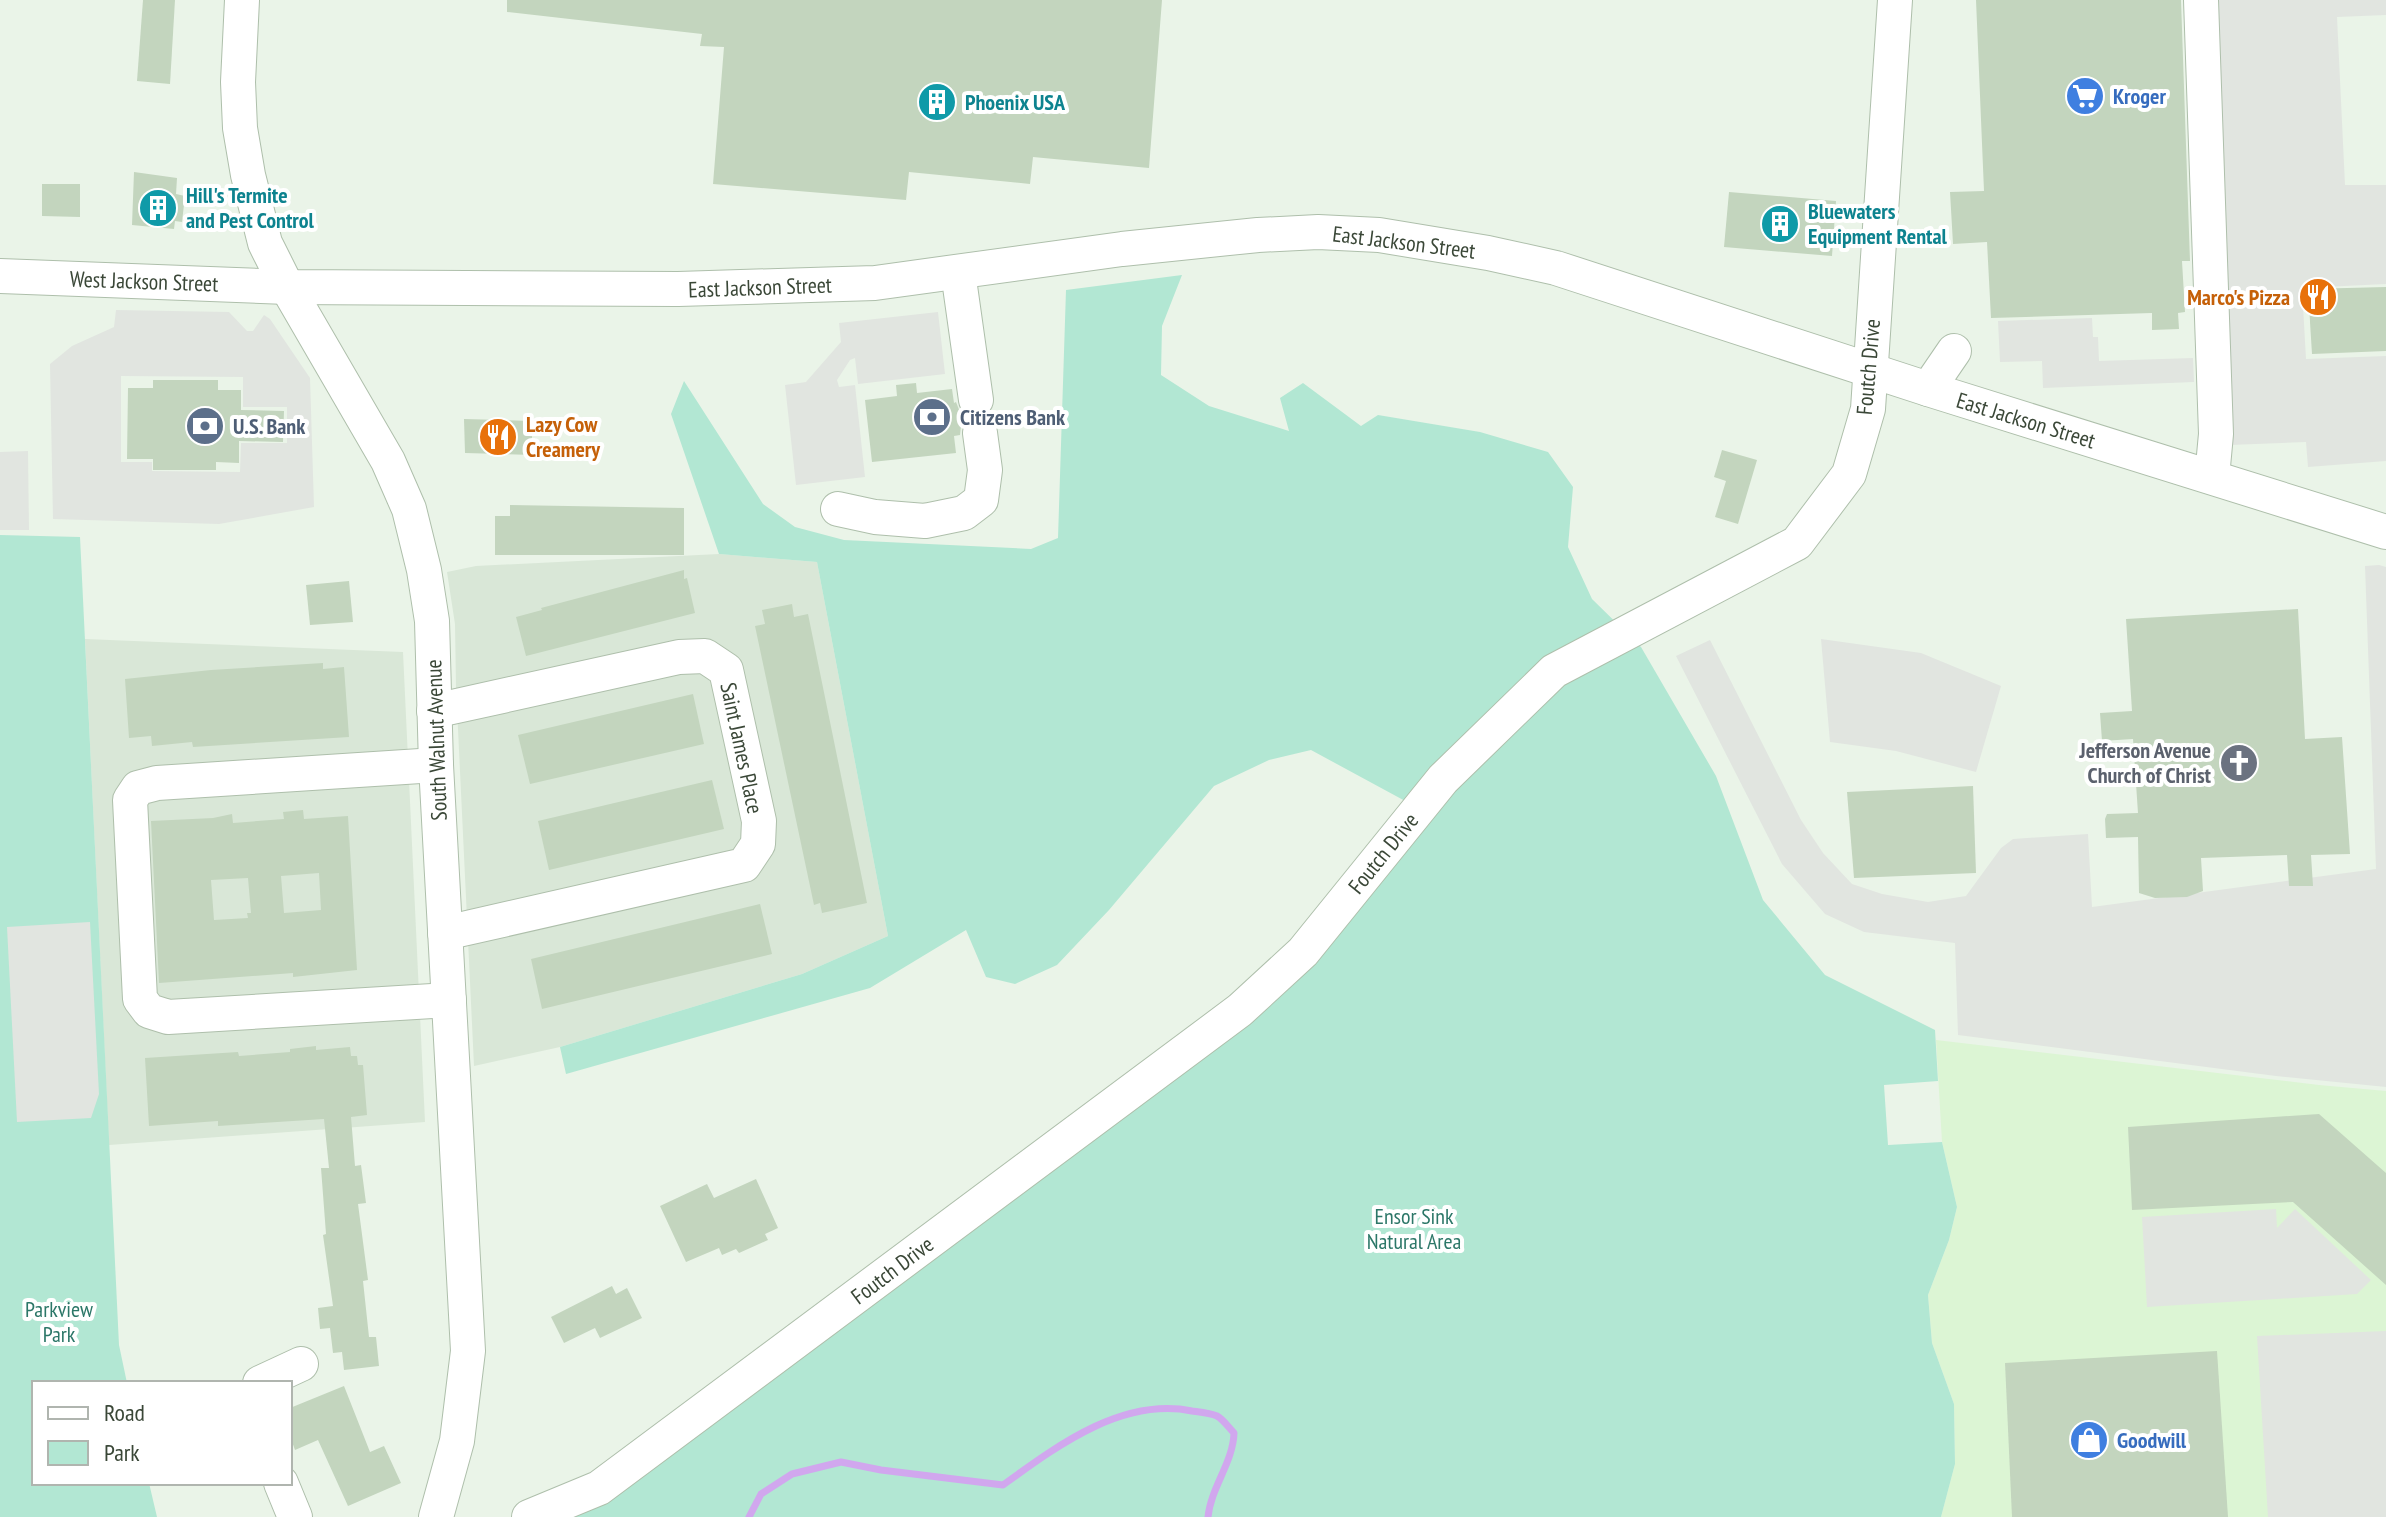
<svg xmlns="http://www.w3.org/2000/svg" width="2386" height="1517" font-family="'PT Sans Narrow',sans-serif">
	<rect width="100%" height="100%" fill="#eaf4e8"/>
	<g fill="#d9e7d7">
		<path d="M719 554 817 562 888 936 802 974 560 1047 474 1066 456 687 455 624 447 572 476 566Z"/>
		<path d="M85 639 403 652 425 1122 109 1145Z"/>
	</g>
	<path fill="#dcf5d4" d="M1936 1040 2319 1085 2386 1091V1517H1941L1955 1464 1954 1404 1932 1343 1928 1295 1949 1240 1957 1207 1942 1142Z"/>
	<g fill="#b2e7d3">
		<path d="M1182 275 1162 326 1161 375 1209 406 1289 431 1280 398 1303 383 1361 426 1378 415 1480 432 1548 452 1573 487 1568 547 1592 599 1641 647 1716 776 1763 900 1825 975 1935 1030 1938 1081 1884 1085 1888 1145 1942 1142 1957 1207 1949 1240 1928 1295 1932 1343 1954 1404 1955 1464 1941 1517H569L1303 952 1407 802 1311 750 1269 760 1214 786 1109 910 1057 965 1015 984 986 977 966 930 870 988 566 1074 560 1047 802 974 888 936 817 562 719 554 671 414 684 381 763 504 795 527 844 540 1031 549 1058 538 1066 290Z"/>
		<path d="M0 535 80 537 119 1345 127 1383H34V1483H149L157 1517H0Z"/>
	</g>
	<g fill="#e1e5e0" fill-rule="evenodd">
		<path d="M2214 0H2386V15L2337 17 2345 185H2386V284L2302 288 2306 359 2386 356V461L2308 467 2306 442 2230 445Z"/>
		<path d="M116 310 229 312 247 331H253L264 315 270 319 310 378 314 507 219 524 53 519 50 364 72 346 114 327ZM121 376 243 377V407H287V443H241L240 472 152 471V462H121Z"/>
		<path d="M938 312 945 374 858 384 855 358 850 360 837 380 839 387 855 385 865 477 796 485 785 385 806 382 841 342 839 323Z"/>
		<path d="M2092 318 2093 337H2098L2099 361 2193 358 2194 382 2043 388 2042 361 2000 362 1998 321Z"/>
		<path d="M28 451 29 530H0V452Z"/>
		<path d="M2379 565 2386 567V1087L2276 1076 1958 1035 1955 943 1864 932 1825 914 1782 864 1676 656 1710 640 1801 820 1823 853 1852 884 1882 894 1928 902 1966 896 2001 848 2013 839 2088 834 2092 907 2376 869 2365 566Z"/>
		<path d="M1821 639 1921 653 2001 686 1976 772 1896 751 1830 742Z"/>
		<path d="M90 922 99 1094 91 1118 17 1122 7 927Z"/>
		<path d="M2276 1209 2277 1228 2295 1209 2371 1280 2357 1294 2147 1307 2142 1217Z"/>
		<path d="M2386 1331V1517H2268L2257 1336Z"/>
	</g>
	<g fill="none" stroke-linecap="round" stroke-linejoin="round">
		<path stroke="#d1a7ee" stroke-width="7" d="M749 1517 761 1494 792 1474 841 1462 881 1470 1003 1485C1057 1446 1122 1397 1192 1411 1199 1412 1210 1413 1217 1416 1223 1419 1229 1428 1234 1433 1233 1463 1211 1487 1208 1517"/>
	</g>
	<g fill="#c3d5be" fill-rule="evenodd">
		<path d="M143 0H175L170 84 137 81Z"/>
		<path d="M507 0H1162L1149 168 1033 157 1030 184 909 172 906 200 713 184 724 47 700 46 702 34 507 12Z"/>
		<path d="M1976 0H2181L2190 261H2182L2185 312 2178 313 2179 329 2152 330V313L1991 318 1987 242 1953 244 1950 192 1984 191Z"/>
		<path d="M134 172 177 178 176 194 185 196 182 222 175 221 174 229 132 225Z"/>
		<path d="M42 184H80V217L42 216Z"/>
		<path d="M1729 192 1836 201 1832 256 1724 247Z"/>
		<path d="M2386 287V351L2312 354 2308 289Z"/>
		<path d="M153 380H218V390H241V410L284 411 283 442 239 441V463L216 462V470H153V459H127L128 388H153Z"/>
		<path d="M916 383 917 393 952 389 954 403 956 402 960 412 967 418 961 426 960 435 954 436 956 453 872 462 865 400 897 396 896 385Z"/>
		<path d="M464 419 532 421V455L465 453Z"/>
		<path d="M1722 450 1757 460 1738 524 1715 517 1726 481 1714 477Z"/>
		<path d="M510 505 684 508V555H495V516H510Z"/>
		<path d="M684 570V579L687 578 695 613 526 656 516 617 542 610 541 608Z"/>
		<path d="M349 581 353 622 310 625 306 585Z"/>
		<path d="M792 604 794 617 808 614 867 903 822 913 820 903 814 905 755 626 765 624 762 610Z"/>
		<path d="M2298 609 2305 739 2342 737 2350 854 2311 855 2313 886H2289L2287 855 2201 858 2203 891 2187 897 2155 898 2139 893 2138 837 2106 838 2105 819 2107 814 2138 813 2133 739 2102 741 2100 713 2132 711 2126 619Z"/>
		<path d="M323 663V669L344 667 349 737 193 747 192 742 152 746 151 736 129 738 125 679 211 670Z"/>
		<path d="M693 694 704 744 530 784 518 735Z"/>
		<path d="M712 780 724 829 549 870 538 821Z"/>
		<path d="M1973 786 1976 873 1854 878 1847 792Z"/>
		<path d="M303 810 304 819 348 816 357 970 293 977V973L159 983 151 821 213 818 232 814 233 823 284 819 283 812ZM319 873 321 910 284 913 281 876ZM248 878 251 913H247L248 918 214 920 211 880Z"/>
		<path d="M760 904 772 954 542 1009 531 959Z"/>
		<path d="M316 1046V1050L350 1047 351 1056H357L358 1065H363L367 1115 351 1117 355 1166 361 1165 366 1203 358 1204 368 1280 363 1281 369 1337H376L379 1366 344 1370 342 1352 333 1353 330 1328 320 1329 318 1308 333 1306 323 1235 326 1234 321 1168H329L324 1119 218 1126V1121L149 1126 145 1058 238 1052 239 1056 290 1052V1049Z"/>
		<path d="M2319 1114 2386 1173V1285L2293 1202 2132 1210 2128 1127Z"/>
		<path d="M756 1179 778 1228 765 1234 768 1240 739 1253 736 1249 722 1255 719 1248 686 1262 660 1206 707 1184 714 1198Z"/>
		<path d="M612 1286 616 1294 627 1288 642 1318 600 1338 595 1328 564 1343 551 1317Z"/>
		<path d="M2217 1351 2228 1517H2012L2005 1363Z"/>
		<path d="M344 1386 370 1452 384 1446 401 1483 348 1506 318 1440 295 1450 290 1436V1408Z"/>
	</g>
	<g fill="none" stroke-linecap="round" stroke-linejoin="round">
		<defs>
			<g id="minor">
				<path d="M242 0 238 82 240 128 248 175 265 243 287 287 388 461 409 509 424 570 432 621 436 765 468 1351 457 1441 436 1517"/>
				<path d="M2201 0 2216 434 2212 477"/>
				<path d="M958 272 976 400"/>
				<path d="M0 276 287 287 678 289 875 283 1122 249 1258 235 1318 232 1379 235 1488 253 1556 268 1928 389 2386 532"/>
				<path d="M1928 389 1954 351"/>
				<path d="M838 509 875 517 925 521 964 513 981 500 985 470 980 433"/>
				<path d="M434 711 679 657 705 656 726 670 759 821 758 844 744 865 445 933"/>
				<path d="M436 765 157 783 138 788 130 800 140 999 149 1011 168 1017 449 1000"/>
				<path d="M260 1383 301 1364"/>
				<path d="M281 1483 295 1517"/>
				<path d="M529 1517 599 1488 1240 1010 1303 952 1443 779 1554 671 1797 543 1849 474 1868 409 1895 0"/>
			</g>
		</defs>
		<use href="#minor" stroke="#aebfab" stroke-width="36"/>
		<use href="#minor" stroke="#fff" stroke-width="34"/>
	</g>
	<defs>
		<symbol id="supermarket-disc" viewBox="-11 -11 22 22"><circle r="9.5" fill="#3f7fe0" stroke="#fff"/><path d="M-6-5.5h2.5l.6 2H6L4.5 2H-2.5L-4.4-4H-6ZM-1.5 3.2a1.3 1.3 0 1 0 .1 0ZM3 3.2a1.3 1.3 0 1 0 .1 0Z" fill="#fff"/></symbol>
		<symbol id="building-disc" viewBox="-11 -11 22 22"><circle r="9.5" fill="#0f9aa8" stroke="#fff"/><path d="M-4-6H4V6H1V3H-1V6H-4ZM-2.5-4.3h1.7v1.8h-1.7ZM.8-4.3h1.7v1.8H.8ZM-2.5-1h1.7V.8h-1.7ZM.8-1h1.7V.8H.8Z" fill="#fff"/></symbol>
		<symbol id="restaurant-disc" viewBox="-11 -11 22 22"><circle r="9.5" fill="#e8710a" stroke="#fff"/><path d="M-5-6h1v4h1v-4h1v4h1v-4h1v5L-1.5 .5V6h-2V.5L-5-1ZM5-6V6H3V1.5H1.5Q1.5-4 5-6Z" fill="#fff"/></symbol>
		<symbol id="bank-disc" viewBox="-11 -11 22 22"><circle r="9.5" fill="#5c6f8a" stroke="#fff"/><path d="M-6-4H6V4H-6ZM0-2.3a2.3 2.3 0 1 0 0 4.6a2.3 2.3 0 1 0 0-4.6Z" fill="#fff"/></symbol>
		<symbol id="church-disc" viewBox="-11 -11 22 22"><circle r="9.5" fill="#6b7280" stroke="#fff"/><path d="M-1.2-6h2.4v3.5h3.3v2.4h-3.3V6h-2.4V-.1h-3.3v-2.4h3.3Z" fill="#fff"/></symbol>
		<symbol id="shop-disc" viewBox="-11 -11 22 22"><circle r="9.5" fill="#3f7fe0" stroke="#fff"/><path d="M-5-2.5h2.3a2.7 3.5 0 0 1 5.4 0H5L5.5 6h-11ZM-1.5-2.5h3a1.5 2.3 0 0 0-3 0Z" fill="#fff"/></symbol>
	</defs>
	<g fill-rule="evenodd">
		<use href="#supermarket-disc" x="2063" y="74" width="44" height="44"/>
		<use href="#building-disc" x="915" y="80" width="44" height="44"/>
		<use href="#building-disc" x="136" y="186" width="44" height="44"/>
		<use href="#building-disc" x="1758" y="202" width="44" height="44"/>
		<use href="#restaurant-disc" x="2296" y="275" width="44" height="44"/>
		<use href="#bank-disc" x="910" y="395" width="44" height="44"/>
		<use href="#bank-disc" x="183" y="404" width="44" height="44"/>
		<use href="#restaurant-disc" x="476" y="415" width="44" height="44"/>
		<use href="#church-disc" x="2217" y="741" width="44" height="44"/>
		<use href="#shop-disc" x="2067" y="1418" width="44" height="44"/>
	</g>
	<g text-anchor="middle" stroke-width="8" stroke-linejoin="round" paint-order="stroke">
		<g font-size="22" font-weight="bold" fill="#366cbe" stroke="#fff" text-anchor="start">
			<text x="2113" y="104">Kroger</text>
			<text x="2117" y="1448">Goodwill</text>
		</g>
		<g font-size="22" font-weight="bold" fill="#0d838f" stroke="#fff" text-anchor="start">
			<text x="965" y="110">Phoenix USA</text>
			<text x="186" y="203">Hill's Termite<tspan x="186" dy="25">and Pest Control</tspan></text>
			<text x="1808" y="219">Bluewaters<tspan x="1808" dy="25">Equipment Rental</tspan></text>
		</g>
		<g font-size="22" fill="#3a4737" stroke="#fff">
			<text transform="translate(1404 242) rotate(7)" y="8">East Jackson Street</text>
			<text transform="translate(144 281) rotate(2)" y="8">West Jackson Street</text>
			<text transform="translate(760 287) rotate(-2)" y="8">East Jackson Street</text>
			<text transform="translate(1868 367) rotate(-85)" y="8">Foutch Drive</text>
			<text transform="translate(2026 420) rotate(17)" y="8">East Jackson Street</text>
			<text transform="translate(436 740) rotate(-92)" y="8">South Walnut Avenue</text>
			<text transform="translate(742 748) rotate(78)" y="8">Saint James Place</text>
			<text transform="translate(1383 853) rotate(-51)" y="8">Foutch Drive</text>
			<text transform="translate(892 1270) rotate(-37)" y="8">Foutch Drive</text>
		</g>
		<g font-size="22" font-weight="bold" fill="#c56008" stroke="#fff" text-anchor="end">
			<text x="2290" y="305">Marco's Pizza</text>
			<text x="526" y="432" text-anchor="start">Lazy Cow<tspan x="526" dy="25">Creamery</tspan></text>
		</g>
		<g font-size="22" font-weight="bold" fill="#4e5e75" stroke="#fff" text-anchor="start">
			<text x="960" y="425">Citizens Bank</text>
			<text x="233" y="434">U.S. Bank</text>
		</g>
		<g font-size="22" font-weight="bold" fill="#5b616d" stroke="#fff" text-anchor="end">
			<text x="2211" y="758">Jefferson Avenue<tspan x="2211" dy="25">Church of Christ</tspan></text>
		</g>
		<g font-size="22" fill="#2c7768" stroke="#fff">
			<text x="1414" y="1224">Ensor Sink<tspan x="1414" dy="25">Natural Area</tspan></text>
			<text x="59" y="1317">Parkview<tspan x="59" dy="25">Park</tspan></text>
		</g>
	</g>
	<rect x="32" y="1381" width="260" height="104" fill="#ffffff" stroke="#b0b5af" stroke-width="2"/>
	<rect x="48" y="1407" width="40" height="12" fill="#ffffff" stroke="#b0b5af" stroke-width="2"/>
	<text x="104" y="1421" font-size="24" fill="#3a4737">Road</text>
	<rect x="48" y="1441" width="40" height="24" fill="#b2e7d3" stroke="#b0b5af" stroke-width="2"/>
	<text x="104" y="1461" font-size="24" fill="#3a4737">Park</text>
</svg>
